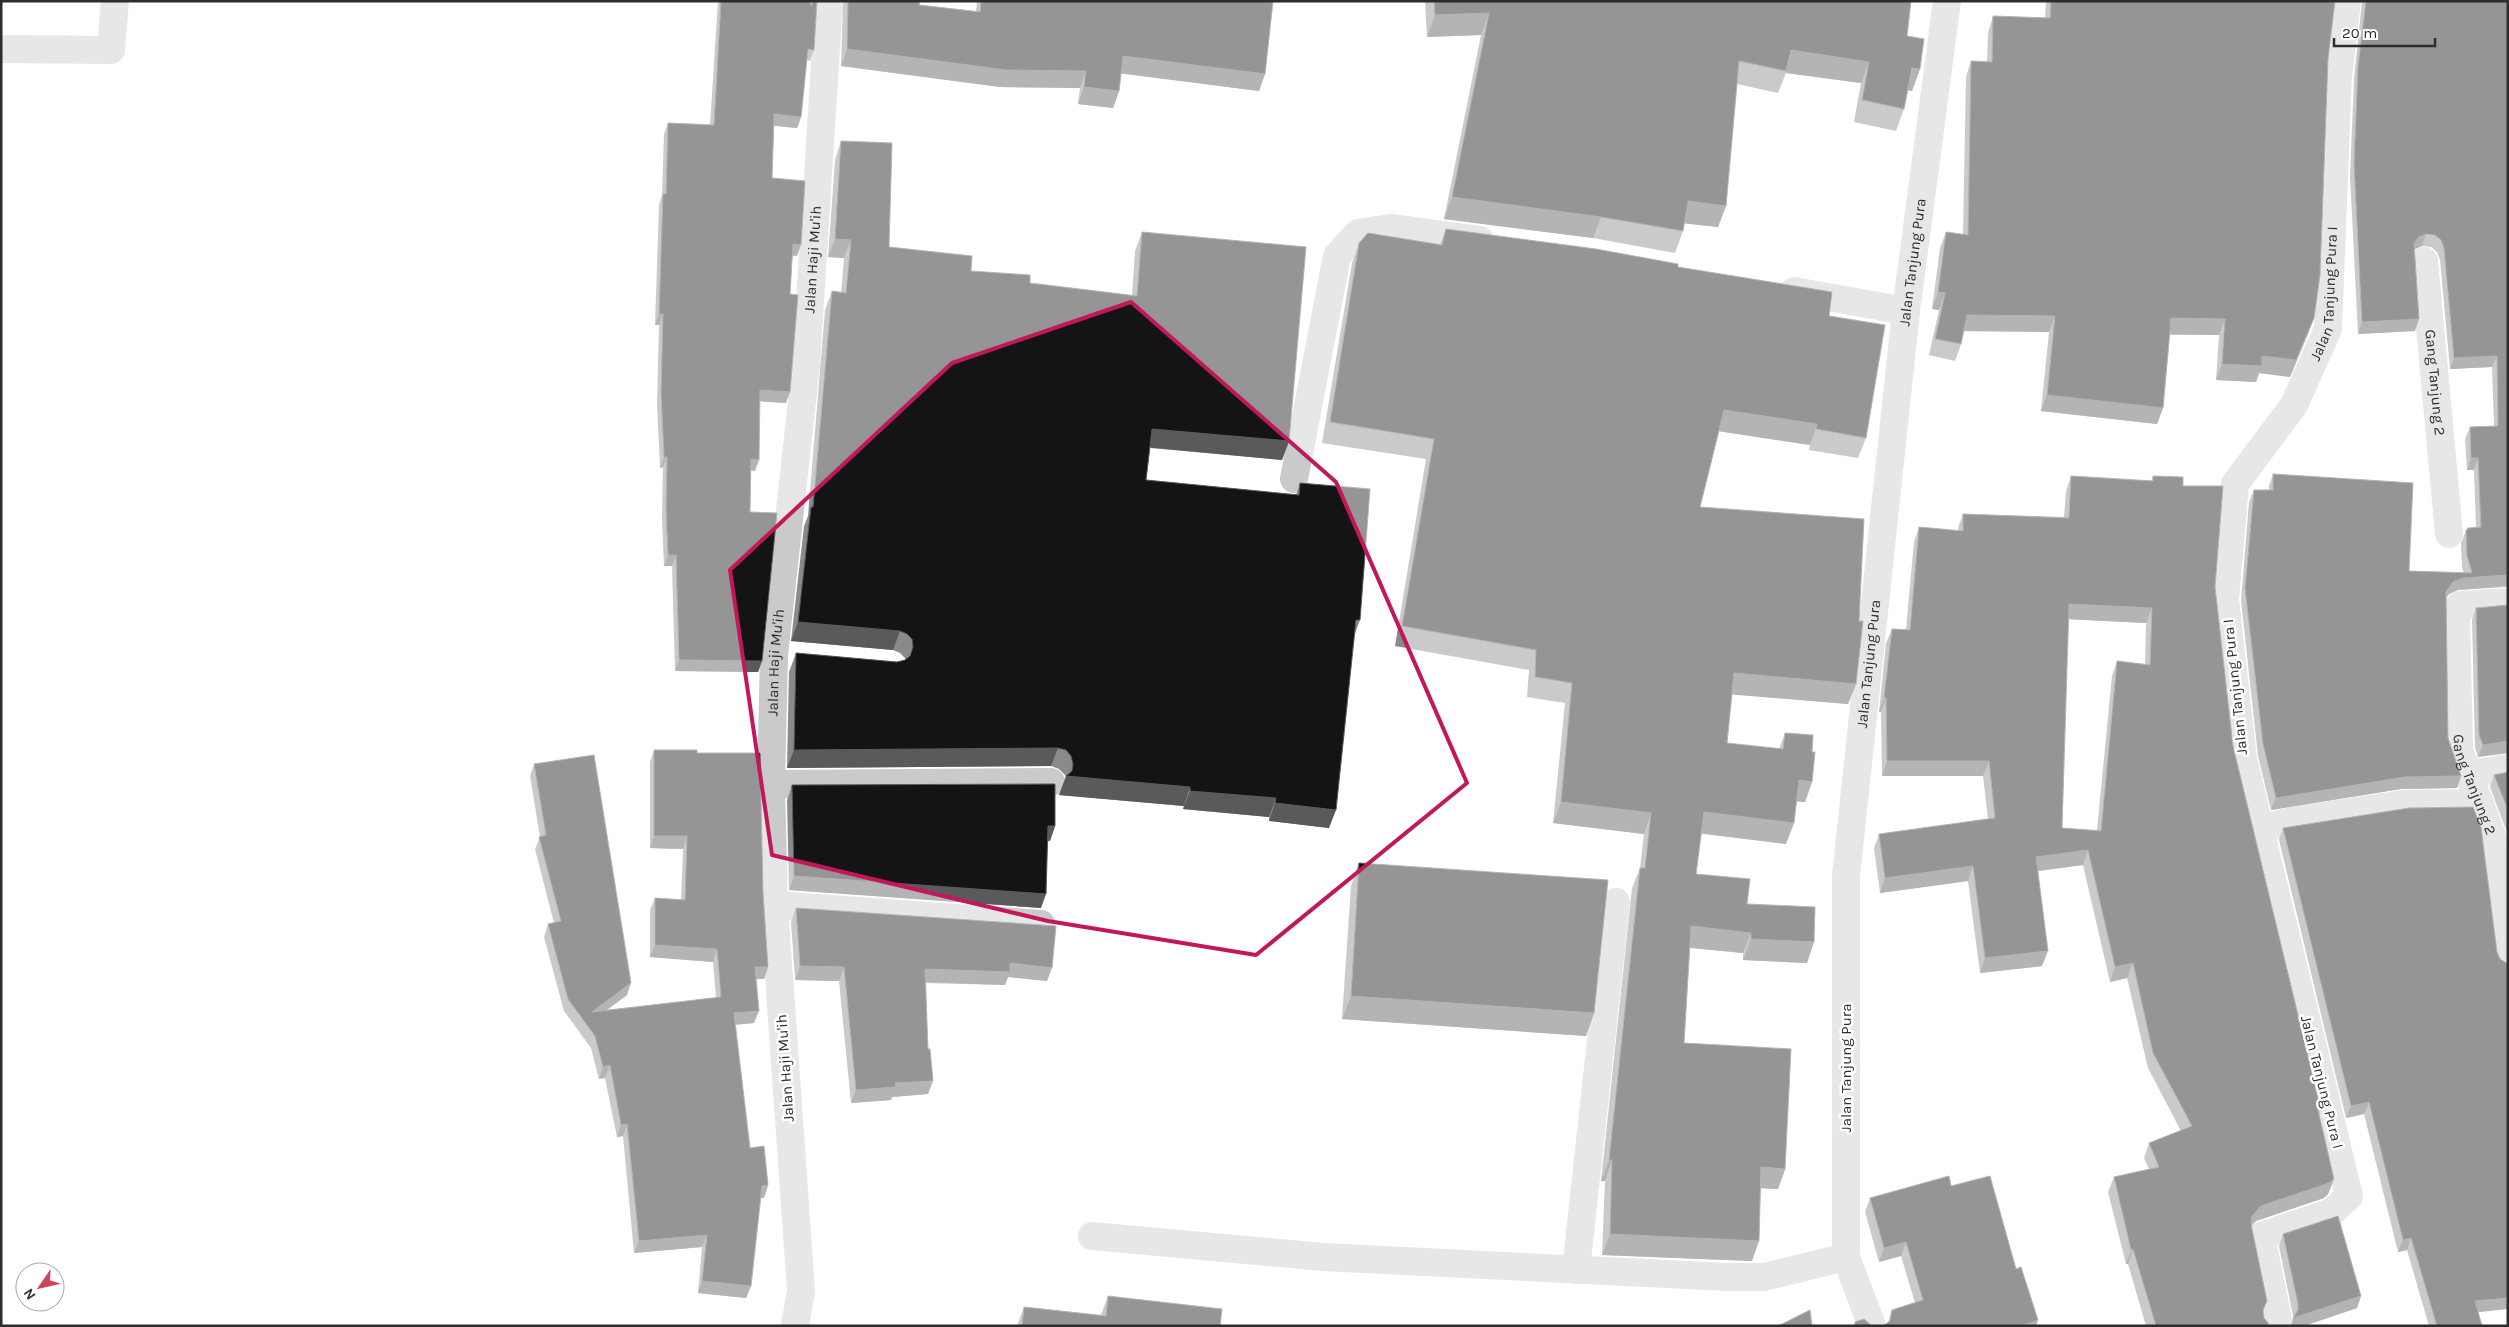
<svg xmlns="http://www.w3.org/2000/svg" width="2509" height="1327" font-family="Karla,sans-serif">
	<rect width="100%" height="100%" fill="#fff"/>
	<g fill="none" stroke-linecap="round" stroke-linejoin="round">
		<g stroke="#cacaca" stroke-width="28">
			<path d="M1 49 111 50 115 1"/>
			<path id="s1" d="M2424 261 2449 534"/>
			<path d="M1794 291 1906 311"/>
			<path d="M1294 479 1337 256 1358 233 1390 228 1480 240"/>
			<path id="s2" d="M2508 602 2460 605 2456 609 2459 750 2492 835 2508 961"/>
			<path d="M2469 774 2508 768"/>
			<path d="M771 784 1051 782"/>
			<path d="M2260 829 2291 821 2403 804 2480 803"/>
			<path d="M774 905 1041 924"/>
			<path d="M1092 1236 1323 1257 1728 1277H1764L1846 1257"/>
			<path d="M1576 1270 1616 902"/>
			<path id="s3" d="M795 1326 801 1291 774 905 771 784 774 655 806 365 829 1"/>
			<path id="s4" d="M1872 1326 1846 1257V876L1906 311 1947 1"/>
			<path id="s5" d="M2273 1326 2278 1319 2261 1236 2332 1212 2349 1196 2243 759 2225 600 2235 484 2294 405 2328 329 2338 77 2347 1"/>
		</g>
	</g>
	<g fill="#8a8a8a" fill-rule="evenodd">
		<path d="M718 1H811L814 50 810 61 807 60 801 117 797 128 774 126 772 178 797 256 792 255 790 294 786 403 760 401 755 471 751 470 750 512 762 661 758 672 675 671 672 566H664L662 519 663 467 660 468 657 404 659 325H655L659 205 662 195 664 134 668 123 710 125Z"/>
		<path d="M843 1H921L919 5 976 11 977 1H1273L1265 74 1259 91 1121 73 1119 91 1113 108 1078 104 1080 88 1000 87 841 66Z"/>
		<path d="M1425 1H1911L1907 36 1920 69 1912 91 1908 90 1904 109 1896 131 1854 122 1861 83 1786 73 1778 93 1737 84 1726 206 1718 227 1684 223 1683 231 1675 253 1593 238 1444 219 1481 35 1427 37Z"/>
		<path d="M2046 1H2335L2328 59 2308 334 2290 377 2259 373 2256 382 2216 380 2219 335H2170L2163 408 2157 424 2041 411 2049 332 1963 331 1961 344 1955 361 1929 355 1939 310 1932 309 1940 248 1946 232 1963 234 1966 77 1971 61 1987 62 1988 33 1993 16 2045 18Z"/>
		<path d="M2362 1H2508V587L2458 590 2449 594 2446 598 2448 738 2461 776 2457 788 2401 789 2271 810 2258 756 2241 600 2249 502 2254 490H2269V486L2273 474 2409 571 2464 573 2462 568 2461 543 2466 531 2476 527 2474 470H2467L2465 439 2470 427 2494 426 2492 367 2450 369 2440 260 2437 252 2431 247 2422 246 2414 249 2415 331 2358 334 2350 176 2354 78Z"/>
		<path d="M841 141 889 247 971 271 1030 283 1132 296 1135 251 1142 232 1289 441 1282 460 1150 448 1146 480 1296 495 1300 483 1360 620 1354 636 1329 828 1269 821V817L1183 809 1184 806 1059 795 1066 778 1065 775 1059 769 1051 766 787 768 789 672 796 653 897 662 905 660V658L900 653 893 650 791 641 804 526 808 516 825 310 832 291 841 293 844 258 828 257 835 160Z"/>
		<path d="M1446 229 1678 267 1829 316 1866 438 1858 458 1809 450 1810 445 1719 431 1700 507 1856 684 1848 704 1732 694 1727 743 1779 749 1785 733 1812 752V782L1805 802 1796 801 1786 844 1701 833 1696 874 1747 904 1807 963 1743 960V953L1690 948 1684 1043 1785 1169 1778 1189 1761 1188 1752 1261 1602 1255 1605 1181H1601L1632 888 1640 868 1644 834 1553 823 1565 703 1527 697 1529 670 1395 646 1426 459 1322 443 1352 263 1359 243 1440 244Z"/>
		<path d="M2071 476 2151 481 2153 476 2183 486 2215 587 2233 746 2321 1110 2319 1115 2334 1179 2328 1194 2324 1198 2256 1221 2251 1226 2263 1311 2264 1318 2269 1324V1326H2146L2128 1264H2126L2108 1192 2114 1177 2149 1169 2144 1158 2149 1143 2181 1131 2148 1068 2127 978 2110 982 2083 865 2038 871 2042 966 1980 973 1968 881 1880 893 1874 848 1879 834 1988 819 1983 776H1882L1881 712H1879L1886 643 1892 629H1906L1914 542 1919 527 1958 531V528L1963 514 2064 517 2066 491ZM2068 619 2146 623 2145 664 2117 661 2112 676 2097 830 2062 828Z"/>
		<path d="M2476 608 2506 753 2478 757 2475 747 2472 620Z"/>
		<path d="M654 750 697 753 763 893 768 967 764 979H756L754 1023 735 1025 750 1148 768 1185 764 1198H760L751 1286 746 1298 698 1293 702 1247 634 1253 623 1136 617 1137 605 1078 599 1079 591 1048 564 1011 544 937 548 924 554 923 535 849 540 837 530 776 534 764 627 995 606 1010 716 998 713 962 650 957V910L655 898 681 900 683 849 650 848V762Z"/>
		<path d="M2508 772V835L2490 787 2494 775Z"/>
		<path d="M792 785 1055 826 1050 841H1048L1041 908 789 890 787 800Z"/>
		<path d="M2283 828 2497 952 2500 959 2507 964 2478 1312 2482 1326H2429L2407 1250 2398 1252 2364 1114 2346 1118 2279 840Z"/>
		<path d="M1359 863 1594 1013 1586 1036 1342 1019 1351 886Z"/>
		<path d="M796 908 1047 981 1008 977 1005 985 926 983 928 1094 892 1097 891 1100 851 1103 839 981 795 980 791 922Z"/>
		<path d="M1951 1186 2016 1269 2038 1320 2036 1326H1883L1888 1323 1892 1310 1915 1303 1901 1256 1879 1262 1865 1212 1870 1198Z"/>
		<path d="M2283 1234 2361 1296 2357 1308 2304 1326H2291L2293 1319V1316L2279 1246Z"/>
		<path d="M1108 1296 1220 1326H1017L1024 1307 1101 1315Z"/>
	</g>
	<g fill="#5a5a5a">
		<path d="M1489 13 1481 35 1427 37 1435 15Z"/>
		<path d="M847 49 1086 71 1080 88 1000 87 841 66Z"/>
		<path d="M1791 50 1869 62 1861 83 1786 73Z"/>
		<path d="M1123 56 1265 74 1259 91 1117 73Z"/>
		<path d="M1912 68 1920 69 1912 91 1904 90Z"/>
		<path d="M1084 87 1119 91 1113 108 1078 104Z"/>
		<path d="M774 114 801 117 797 128 770 125Z"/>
		<path d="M1452 197 1601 217 1593 238 1444 219Z"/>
		<path d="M1688 201 1726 206 1718 227 1680 223Z"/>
		<path d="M2426 234 2422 246 2415 249 2414 243 2419 237Z"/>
		<path d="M835 239 851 240 844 258 828 257Z"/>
		<path d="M793 244 801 245 797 256 789 255Z"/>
		<path d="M1938 292 1945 293 1939 310 1932 309Z"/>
		<path d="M659 314H663L659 325H655Z"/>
		<path d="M1967 315 2055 316 2049 332 1961 331Z"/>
		<path d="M2171 318 2225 319 2219 335 2165 334Z"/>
		<path d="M2314 318 2308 334 2290 377 2259 373 2256 382 2216 380 2222 364 2262 356Z"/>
		<path d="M2419 319 2415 331 2358 334 2362 322Z"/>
		<path d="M2497 356 2492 367 2450 369 2454 358Z"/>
		<path d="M760 390 790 392 786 403 756 401Z"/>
		<path d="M2047 395 2163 408 2157 424 2041 411Z"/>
		<path d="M1724 410 1817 424 1810 445 1717 431Z"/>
		<path d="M1152 429 1289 441 1282 460 1145 447Z"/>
		<path d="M664 457H667L663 467 660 468Z"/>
		<path d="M2471 458H2478L2474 470H2467Z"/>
		<path d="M751 459 759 460 755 471 748 470Z"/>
		<path d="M668 555H676L672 566H664Z"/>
		<path d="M2508 575 2507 586 2458 590 2449 594 2441 604 2446 592 2453 582 2463 578Z"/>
		<path d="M2069 604 2152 608 2146 623 2064 619Z"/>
		<path d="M798 622 900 631 893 650 791 641Z"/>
		<path d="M679 660 762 661 758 672 675 671Z"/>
		<path d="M1734 673 1856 684 1848 704 1726 694Z"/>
		<path d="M1884 697 1886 698 1881 712H1879Z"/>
		<path d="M2508 741V753L2478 757 2483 745Z"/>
		<path d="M1058 748 1051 766 787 768 794 750Z"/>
		<path d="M1887 761H1989L1983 776H1882Z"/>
		<path d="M1066 776 1190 787 1184 806 1059 795Z"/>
		<path d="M2461 776 2457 788 2401 789 2271 810 2276 798 2405 777Z"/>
		<path d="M1799 780 1812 782 1805 802 1791 801Z"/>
		<path d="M1190 791 1276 798 1269 817 1183 809Z"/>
		<path d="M1561 802 1651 813 1644 834 1553 823Z"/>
		<path d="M1275 803 1336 810 1329 828 1269 821Z"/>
		<path d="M1704 812 1794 823 1786 844 1696 833Z"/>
		<path d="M1048 826H1055L1050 841H1043Z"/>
		<path d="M654 836H687L683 849 650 848Z"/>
		<path d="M2088 850 2083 865 2031 872 2036 857Z"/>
		<path d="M1973 866 1968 881 1880 893 1885 878Z"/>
		<path d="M794 876 1046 894 1041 908 789 890Z"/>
		<path d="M1691 926 1751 933 1743 953 1683 947Z"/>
		<path d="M1751 939 1814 942 1807 963 1743 960Z"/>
		<path d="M655 945 717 949 713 962 650 957Z"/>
		<path d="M2048 951 2042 966 1980 973 1985 958Z"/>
		<path d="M1010 963 1052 968 1047 981 1008 977 1005 985 920 982 925 969Z"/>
		<path d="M2133 963 2127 978 2110 982 2115 967Z"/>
		<path d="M800 966 844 967 839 981 795 980Z"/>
		<path d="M755 967H768L764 979H750Z"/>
		<path d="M631 983 627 995 588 1024 592 1012Z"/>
		<path d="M1351 996 1594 1013 1586 1036 1342 1019Z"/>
		<path d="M759 1011 754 1023 729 1025 734 1013Z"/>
		<path d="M610 1065 605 1078 599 1079 603 1067Z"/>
		<path d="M933 1081 928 1094 892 1097 891 1100 851 1103 856 1090 895 1083Z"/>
		<path d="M2369 1102 2364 1114 2346 1118 2351 1106Z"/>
		<path d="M627 1124 623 1136 617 1137 621 1125Z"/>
		<path d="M1609 1160H1612L1605 1181H1601Z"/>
		<path d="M1761 1167 1785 1169 1778 1189 1754 1188Z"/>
		<path d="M2334 1179 2328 1194 2324 1198 2256 1221 2246 1231 2252 1216 2261 1206Z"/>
		<path d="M768 1185 764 1198H757L762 1186Z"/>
		<path d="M1610 1234 1759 1241 1752 1261 1602 1255Z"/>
		<path d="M707 1235 702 1247 634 1253 639 1241Z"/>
		<path d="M2411 1238 2407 1250 2398 1252 2403 1240Z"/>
		<path d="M1906 1242 1901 1256 1879 1262 1884 1248Z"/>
		<path d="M2133 1249 2128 1264H2126L2131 1250Z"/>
		<path d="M702 1281 751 1286 746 1298 698 1293Z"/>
		<path d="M2361 1296 2357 1308 2304 1326H2291L2293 1318Z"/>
		<path d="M2508 1298V1309L2471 1313 2475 1301Z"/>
		<path d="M2038 1320 2036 1326H2021Z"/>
	</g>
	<g fill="#141414" stroke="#5a5a5a" fill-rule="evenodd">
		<path d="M721 1H811V6L813 1H817L814 50 808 49 801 117 774 114 772 178 805 181 801 245 793 244 790 294 798 295 790 392 760 390 759 460 751 459 750 512 777 513 762 661 679 660 676 555H668L666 508 667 457H664L661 393 663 314H659L663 194H666L668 123 714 125Z"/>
		<path d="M848 1H920L919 5 980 12 981 1H1273L1265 74 1123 56 1119 91 1084 87 1086 71 1006 70 847 49Z"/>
		<path d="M1434 1H1911L1907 36 1924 39 1920 69 1912 68 1904 109 1862 100 1869 62 1791 50 1786 71 1739 61 1726 206 1688 201 1683 231 1601 217 1452 197 1489 13 1435 15Z"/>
		<path d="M2051 1H2335L2328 59 2320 275 2314 318 2296 360 2262 356V366L2222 364 2225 319 2171 318 2163 408 2047 395 2055 316 1967 315 1961 344 1935 339 1945 293 1938 292 1946 232 1968 235 1971 61 1992 62 1993 16 2050 18Z"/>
		<path d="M2366 1H2508V575L2463 578 2453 582 2446 592 2448 738 2461 776 2405 777 2276 798 2263 744 2245 588 2254 490H2273V474L2413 483 2409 571 2472 573 2467 556 2466 531 2468 528 2481 527 2478 458H2471L2470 427 2498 426 2497 356 2454 358 2444 248 2441 240 2435 235 2426 234 2419 237 2414 243 2419 319 2362 322 2354 164 2358 66Z"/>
		<path d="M841 141 892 143 889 247 972 256 971 271 1030 275V283L1137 296 1142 232 1306 247 1289 441 1152 429 1146 480 1299 495 1300 483 1370 489 1360 620H1356L1336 810 1275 803 1276 798 1190 791V787L1066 776 1072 771 1073 764 1071 756 1066 750 1058 748 794 750 796 653 897 662 905 660 910 656 913 647 912 639 907 634 900 631 798 622 811 507H813L832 291 846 293 851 240 835 239Z"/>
		<path d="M1446 229 1596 249 1678 264V267L1832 292 1829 316 1885 325 1866 438 1816 429 1817 424 1724 410 1700 507 1864 519 1859 621H1863L1856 684 1734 673 1727 743 1783 749 1785 733 1813 735 1812 752H1815L1812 782 1799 780 1794 823 1704 812 1696 874 1750 879 1747 904 1815 907 1814 942 1751 939V933L1691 926 1684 1043 1791 1049 1785 1169 1761 1167 1759 1241 1610 1234 1612 1160H1609L1640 868H1645L1651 813 1561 802 1572 683 1535 677 1536 650 1402 626 1434 439 1330 422 1359 243 1368 233 1442 245Z"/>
		<path d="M2071 476 2153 481V476L2183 477V486H2223L2215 587 2233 746 2321 1110H2318L2334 1179 2329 1183 2261 1206 2252 1216 2251 1224 2267 1301 2263 1310 2264 1318 2269 1324 2264 1326H2156L2133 1249 2131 1250 2114 1177 2159 1167 2149 1143 2192 1126 2153 1053 2133 963 2115 967 2088 850 2036 857 2048 951 1985 958 1973 866 1885 878 1879 834 1995 818 1989 761H1887L1886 698 1884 697 1892 629 1910 630 1919 527 1963 531V514L2069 518ZM2069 604 2152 608 2150 665 2117 661 2101 831 2062 828Z"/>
		<path d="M2508 605V741L2483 745 2479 735 2476 608Z"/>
		<path d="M654 750H697V753H760L763 893 768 967H755L759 1011 734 1013 750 1148 764 1146 768 1185 762 1186 751 1286 702 1281 707 1235 639 1241 627 1124 621 1125 610 1065 603 1067 595 1036 568 999 548 924 561 921 539 837 546 835 534 764 594 755 631 983 592 1012 721 997 717 949 655 945V898L685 900 687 836H654Z"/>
		<path d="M2508 772V810L2494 775Z"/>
		<path d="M1055 784V826H1048L1046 894 794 876 792 785Z"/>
		<path d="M2473 807 2481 827 2497 952 2500 959 2508 964V1298L2475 1301 2482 1326H2437L2411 1238 2403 1240 2369 1102 2351 1106 2283 828 2409 808Z"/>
		<path d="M1359 863 1608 880 1594 1013 1351 996Z"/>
		<path d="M796 908 1056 926 1052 968 1010 963V972L925 969 928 1049H930L933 1081 895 1083 896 1087 856 1090 844 967 800 966Z"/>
		<path d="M1949 1176 1951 1186 1990 1176 2016 1269 2021 1267 2038 1320 2021 1326H1883L1890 1321 1892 1310 1923 1300 1906 1242 1884 1248 1870 1198Z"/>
		<path d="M2338 1216 2361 1296 2293 1318 2298 1310V1304L2283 1234Z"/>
		<path d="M1108 1296 1222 1309 1220 1326H1022L1024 1307 1106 1316Z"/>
		<path d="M1810 1310 1812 1326H1778Z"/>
		<path d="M1864 1319 1872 1326H1855V1322Z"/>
	</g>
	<path d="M0 0H2509V1327H0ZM1131 302 1336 482 1467 783 1256 955 1048 921 772 855 730 570 952 363Z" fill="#fff" fill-opacity=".55" fill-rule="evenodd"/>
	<path fill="none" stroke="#c2185b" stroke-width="4" stroke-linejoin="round" d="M1131 302 1336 482 1467 783 1256 955 1048 921 772 855 730 570 952 363Z"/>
	<g text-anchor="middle" stroke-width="5" stroke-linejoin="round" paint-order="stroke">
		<g font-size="15" fill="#2d2d2d" stroke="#fff">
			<text dy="5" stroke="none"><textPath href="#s3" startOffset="1070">Jalan Haji Mu'ih</textPath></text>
			<text dy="5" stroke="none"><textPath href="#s4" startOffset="1072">Jalan Tanjung Pura</textPath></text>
			<text dy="5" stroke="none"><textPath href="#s5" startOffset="1134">Jalan Tanjung Pura I</textPath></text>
			<text dy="5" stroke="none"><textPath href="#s1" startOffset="122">Gang Tanjung 2</textPath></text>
			<text dy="5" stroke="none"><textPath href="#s3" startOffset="665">Jalan Haji Mu'ih</textPath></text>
			<text dy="5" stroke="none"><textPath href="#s4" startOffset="668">Jalan Tanjung Pura</textPath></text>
			<text transform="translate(2235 687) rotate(-96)" y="5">Jalan Tanjung Pura I</text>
			<text dy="5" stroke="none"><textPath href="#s2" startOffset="232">Gang Tanjung 2</textPath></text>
			<text transform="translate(785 1068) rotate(-94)" y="5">Jalan Haji Mu'ih</text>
			<text transform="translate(1846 1068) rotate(-90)" y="5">Jalan Tanjung Pura</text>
			<text transform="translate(2322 1082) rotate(76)" y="5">Jalan Tanjung Pura I</text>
		</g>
	</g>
	<rect width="2509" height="1327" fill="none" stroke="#2d2d2d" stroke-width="5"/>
	<g transform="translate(40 1287) rotate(236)"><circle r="24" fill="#ffffff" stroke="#ababab"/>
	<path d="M0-4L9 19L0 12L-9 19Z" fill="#cf435f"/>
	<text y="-8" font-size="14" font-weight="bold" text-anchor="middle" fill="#2d2d2d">N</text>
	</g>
	<path d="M2334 38v8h101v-8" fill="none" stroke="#2d2d2d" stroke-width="2.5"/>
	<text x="2342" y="38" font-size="15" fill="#2d2d2d" stroke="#ffffff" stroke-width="4" paint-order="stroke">20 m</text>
</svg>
